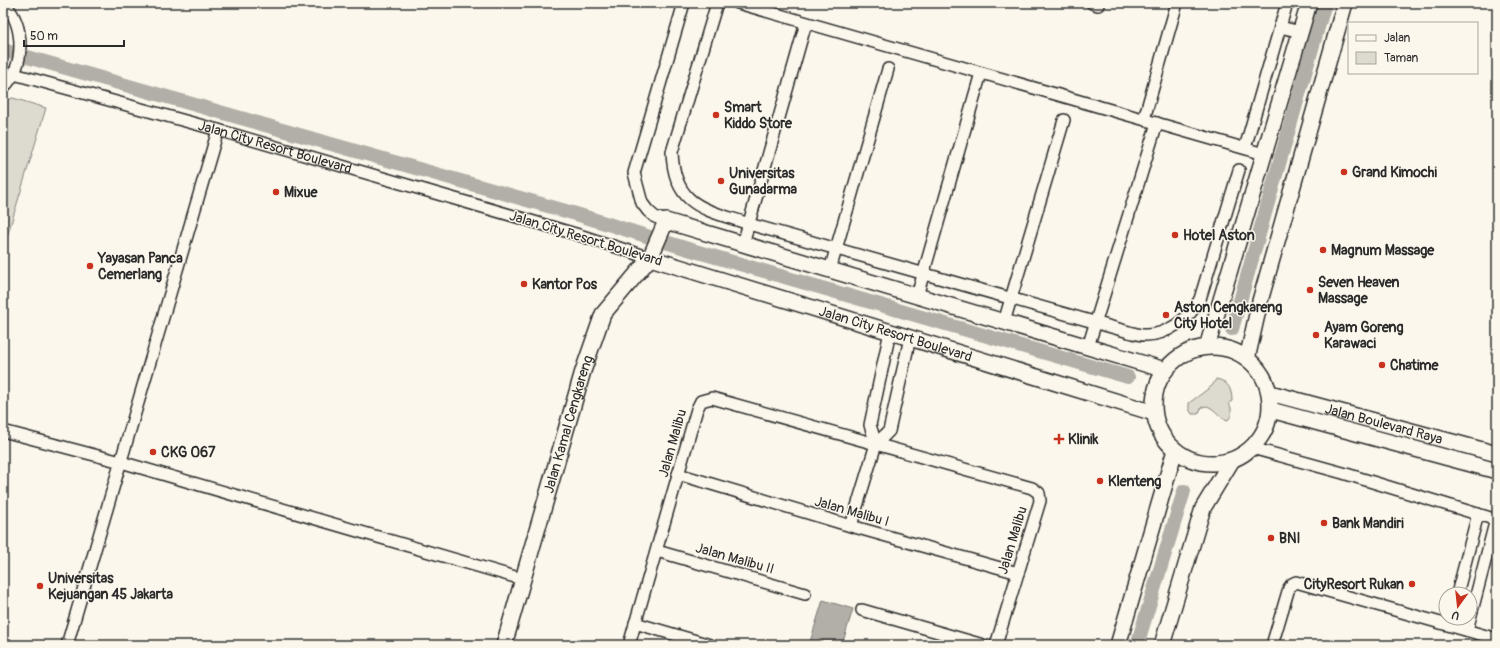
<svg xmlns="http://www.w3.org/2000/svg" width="1500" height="648" font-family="Pangolin,sans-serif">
	<rect width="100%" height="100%" fill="#fbf7ec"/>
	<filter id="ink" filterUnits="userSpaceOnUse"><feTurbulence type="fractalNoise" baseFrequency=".025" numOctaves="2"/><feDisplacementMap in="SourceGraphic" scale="8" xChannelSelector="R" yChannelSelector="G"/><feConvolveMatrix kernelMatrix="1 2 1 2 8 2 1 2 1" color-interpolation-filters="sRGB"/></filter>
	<g filter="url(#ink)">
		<g fill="#dddad0" stroke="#84827e">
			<path d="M13 98 46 108 3 250V101Z"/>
			<path d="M1216 379C1228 381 1232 389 1232 401L1229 403 1231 408V416L1228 420C1219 418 1216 409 1207 406L1202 407 1198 414H1192L1189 409V403L1212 386Z"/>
		</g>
		<path fill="#b1afa7" stroke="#7b7a75" d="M823 600 853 609 842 645H809Z"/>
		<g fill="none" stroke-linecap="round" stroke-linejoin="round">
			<g stroke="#b1afa7" stroke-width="14">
				<path d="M3 50 576 214 688 249 1128 377"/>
				<path d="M1232 329 1325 3"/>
				<path d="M1137 645 1184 491"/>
			</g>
			<defs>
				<g id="street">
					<path d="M717 3 672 152C674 207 705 209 749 224L1129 332C1134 333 1139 335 1144 335 1167 336 1190 318 1200 299L1239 170"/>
					<path d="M738 3 1264 154"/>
					<path d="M1092 3 1098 5"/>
					<path d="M1280 27 1301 32"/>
					<path id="s1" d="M14 74 218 130 579 235 650 258"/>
					<path d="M3 88C26 66 25 25 4 3"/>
					<path d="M1144 119 1177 3"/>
					<path d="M1245 148 1287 3"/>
					<path d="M666 221 655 217 648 211 642 203 634 173 684 3"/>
					<path d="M743 244 806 23"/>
					<path d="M830 270 888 69"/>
					<path d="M917 296 981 73"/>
					<path d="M1004 322 1064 120"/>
					<path d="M1088 347 1157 123"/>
					<path d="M3 431 121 462 522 579"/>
					<path d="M876 444 870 425 890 332"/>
					<path d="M1252 448 1343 473 1497 520"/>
					<path d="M678 474 851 526 1018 573"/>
					<path d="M851 526 876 444 889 431 910 338"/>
					<path d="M657 551 805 594"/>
					<path d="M1457 594 1478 514"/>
					<path d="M862 610 983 645"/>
					<path d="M635 623 710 645"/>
					<path d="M1467 630 1496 519"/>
					<path d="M67 645 218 130"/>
					<path d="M629 645 697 409 701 401 712 398 1032 488 1039 493 1040 501 996 645"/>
					<path d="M1272 645 1289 588 1292 584 1296 582 1497 639"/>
				</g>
				<g id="secondary">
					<path id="s2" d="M650 258 1154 413"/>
					<circle cx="1212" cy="405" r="58"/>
					<path d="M1207 347 1309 3"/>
					<path d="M1247 359 1260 301 1345 3"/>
					<path id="s3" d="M1270 393 1497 454"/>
					<path d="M1271 410 1497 471"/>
					<path id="s4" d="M504 645 583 371 603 314 650 258 666 221 1165 370"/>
					<path d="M1118 645 1175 450"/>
					<path d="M1162 645 1203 508 1232 460"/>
				</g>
			</defs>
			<use href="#street" stroke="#2b2b2b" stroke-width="14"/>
			<use href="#secondary" stroke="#2b2b2b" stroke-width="18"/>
			<use href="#street" stroke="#fbf7ec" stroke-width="11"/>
			<use href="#secondary" stroke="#fbf7ec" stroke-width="15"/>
		</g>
	</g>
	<g fill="#c8321e" stroke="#fbf7ec" stroke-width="1.5">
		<circle cx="716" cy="115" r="4"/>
		<circle cx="1344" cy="172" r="4"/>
		<circle cx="721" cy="181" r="4"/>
		<circle cx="276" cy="192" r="4"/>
		<circle cx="1175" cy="235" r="4"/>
		<circle cx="1323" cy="250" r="4"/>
		<circle cx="90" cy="266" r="4"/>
		<circle cx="524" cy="284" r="4"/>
		<circle cx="1310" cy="290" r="4"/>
		<circle cx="1166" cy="315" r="4"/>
		<circle cx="1316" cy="335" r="4"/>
		<circle cx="1382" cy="365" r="4"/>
		<path d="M1057 433h4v4h4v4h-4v4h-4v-4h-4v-4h4z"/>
		<circle cx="153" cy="452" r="4"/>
		<circle cx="1100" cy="481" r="4"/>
		<circle cx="1324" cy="523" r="4"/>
		<circle cx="1271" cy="538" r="4"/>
		<circle cx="1412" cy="584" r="4"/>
		<circle cx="40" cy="586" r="4"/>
	</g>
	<g text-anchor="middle" stroke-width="3" stroke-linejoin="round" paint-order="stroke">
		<g font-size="14" font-weight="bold" fill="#2b2b2b" stroke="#fbf7ec" text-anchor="start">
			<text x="724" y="112">Smart<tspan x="724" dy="16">Kiddo Store</tspan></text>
			<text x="1352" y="177">Grand Kimochi</text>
			<text x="729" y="178">Universitas<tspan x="729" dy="16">Gunadarma</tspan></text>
			<text x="284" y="197">Mixue</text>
			<text x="1183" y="240">Hotel Aston</text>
			<text x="1331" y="255">Magnum Massage</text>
			<text x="98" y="263">Yayasan Panca<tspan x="98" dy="16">Cemerlang</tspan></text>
			<text x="1318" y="287">Seven Heaven<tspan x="1318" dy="16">Massage</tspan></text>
			<text x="532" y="289">Kantor Pos</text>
			<text x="1174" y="312">Aston Cengkareng<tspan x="1174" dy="16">City Hotel</tspan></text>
			<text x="1324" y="332">Ayam Goreng<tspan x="1324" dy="16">Karawaci</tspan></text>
			<text x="1390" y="370">Chatime</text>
			<text x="1068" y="444">Klinik</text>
			<text x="161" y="457">CKG 067</text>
			<text x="1108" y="486">Klenteng</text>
			<text x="1332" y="528">Bank Mandiri</text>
			<text x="1279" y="543">BNI</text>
			<text x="48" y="583">Universitas<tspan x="48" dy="16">Kejuangan 45 Jakarta</tspan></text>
			<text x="1404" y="589" text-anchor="end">CityResort Rukan</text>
		</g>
		<g font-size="14" fill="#2b2b2b" stroke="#fbf7ec">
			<text dy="5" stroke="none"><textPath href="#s1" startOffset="271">Jalan City Resort Boulevard</textPath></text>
			<text transform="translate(586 238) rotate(17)" y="5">Jalan City Resort Boulevard</text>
			<text dy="5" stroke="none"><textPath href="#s2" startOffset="257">Jalan City Resort Boulevard</textPath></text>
			<text dy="5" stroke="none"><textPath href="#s4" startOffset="230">Jalan Kamal Cengkareng</textPath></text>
			<text dy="5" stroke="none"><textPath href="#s3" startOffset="118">Jalan Boulevard Raya</textPath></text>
			<text transform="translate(672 443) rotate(-74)" y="5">Jalan Malibu</text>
			<text transform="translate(852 511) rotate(16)" y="5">Jalan Malibu I</text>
			<text transform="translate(1012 540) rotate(-73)" y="5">Jalan Malibu</text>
			<text transform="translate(735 558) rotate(16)" y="5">Jalan Malibu II</text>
		</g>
	</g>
	<rect width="1500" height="648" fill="none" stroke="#fbf7ec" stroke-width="16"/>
	<rect x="8" y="8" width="1484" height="632" fill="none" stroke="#2b2b2b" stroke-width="1.5" filter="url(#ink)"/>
	<rect x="1348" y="22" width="130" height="52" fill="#fbf7ec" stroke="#a8a59f"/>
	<rect x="1356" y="35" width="20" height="6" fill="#fbf7ec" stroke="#a8a59f"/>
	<text x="1384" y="42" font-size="12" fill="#2b2b2b">Jalan</text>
	<rect x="1356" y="52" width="20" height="12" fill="#dddad0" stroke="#a8a59f"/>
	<text x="1384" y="62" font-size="12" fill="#2b2b2b">Taman</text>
	<g transform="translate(1458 606) rotate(195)"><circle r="19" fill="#fbf7ec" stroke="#a8a59f"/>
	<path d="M0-3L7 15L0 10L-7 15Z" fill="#c8321e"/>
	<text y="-6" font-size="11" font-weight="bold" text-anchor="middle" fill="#2b2b2b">U</text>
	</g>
	<path d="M24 40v6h100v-6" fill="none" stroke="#2b2b2b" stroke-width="2"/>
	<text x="30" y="40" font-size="12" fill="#2b2b2b" stroke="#fbf7ec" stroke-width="3" paint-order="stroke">50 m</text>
</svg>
